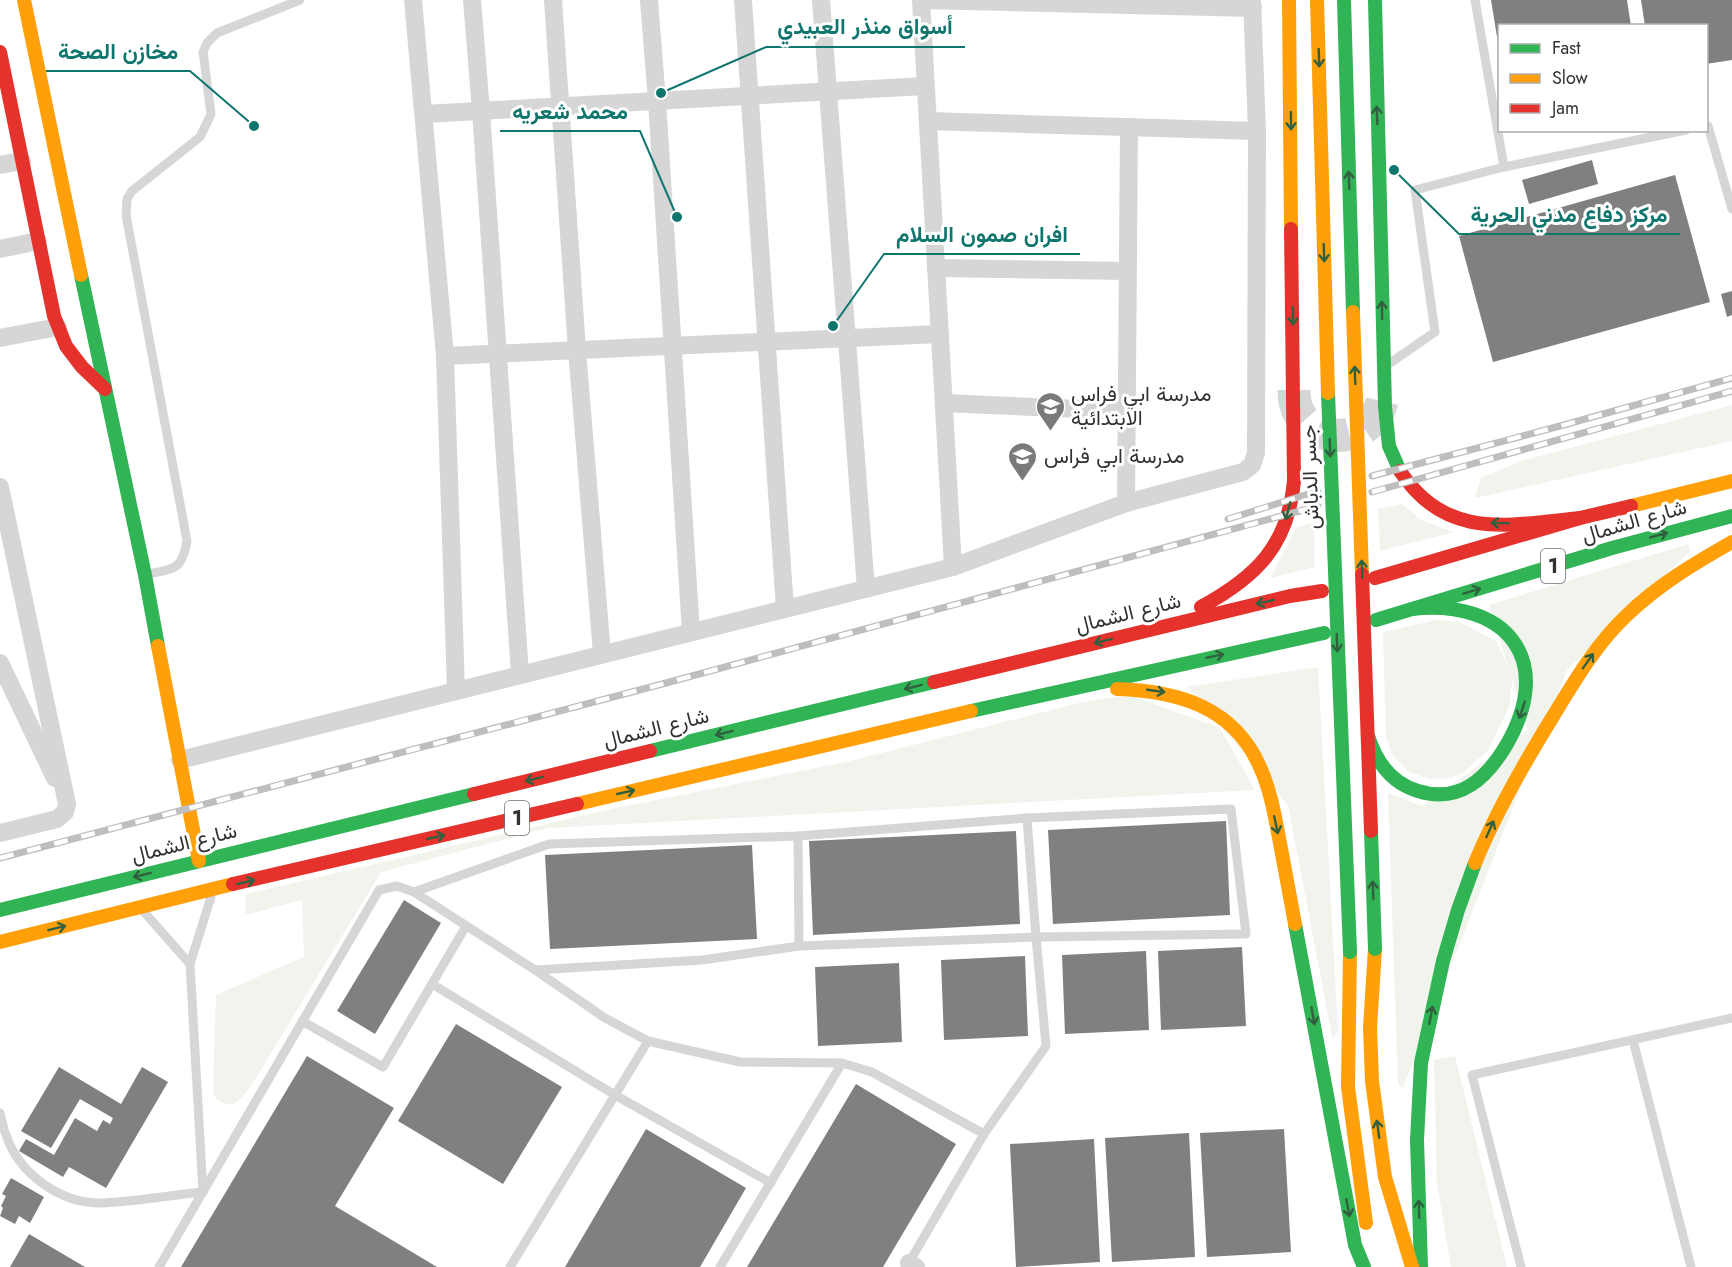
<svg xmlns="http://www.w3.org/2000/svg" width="1732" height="1267" font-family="Jost,Vazirmatn,sans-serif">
	<rect width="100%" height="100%" fill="#fff"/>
	<g fill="#f1f3ed">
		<path d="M1732 405V441L1475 498 1481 478 1521 461Z"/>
		<path d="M1402 504 1421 520 1454 532 1380 551 1378 509Z"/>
		<path d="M1314 523 1315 567 1270 578 1297 527Z"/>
		<path d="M1688 544 1690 551 1567 670 1403 1088 1400 1086 1398 1083 1388 793 1422 806 1528 730 1489 605Z"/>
		<path d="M1437 620 1460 622 1496 641 1511 673 1512 683 1509 707 1488 750 1463 773 1450 778 1429 779 1408 771 1393 756 1386 737 1383 632Z"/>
		<path d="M1318 667 1338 1032 1334 1036H1332L1288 805 1188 687Z"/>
		<path d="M1132 696 1220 728 1255 790 548 828 381 872 251 1086C243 1095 236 1109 223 1103 217 1100 215 1098 213 1092L216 995 304 957 302 900 245 915 246 894 611 809 846 762 1079 703 1107 698Z"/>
		<path d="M1455 1056 1507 1267H1451L1437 1183 1434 1060Z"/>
	</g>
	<g fill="#808080">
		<path d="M1491 0H1627L1631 26H1500V43H1498Z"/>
		<path d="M1641 0H1732V60L1706 64V26H1645Z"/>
		<path d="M1592 160 1598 184 1529 204 1522 180Z"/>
		<path d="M1675 175 1710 302 1493 362 1459 236Z"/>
		<path d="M1732 291V315L1727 317 1721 294Z"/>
		<path d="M1226 821 1230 915 1053 924 1048 830Z"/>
		<path d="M1016 831 1020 924 813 935 809 841Z"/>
		<path d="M752 845 757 939 550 949 545 855Z"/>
		<path d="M404 900 441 923 375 1034 337 1011Z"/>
		<path d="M1242 947 1246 1026 1161 1030 1158 951Z"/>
		<path d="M1146 951 1149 1030 1065 1034 1062 955Z"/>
		<path d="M1025 956 1028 1036 944 1040 941 960Z"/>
		<path d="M899 963 902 1042 818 1046 815 967Z"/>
		<path d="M456 1024 562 1087 503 1184 398 1121Z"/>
		<path d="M307 1056 394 1108 335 1206 437 1267H181Z"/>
		<path d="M59 1067 121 1104 142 1067 168 1082 106 1188 69 1167 63 1177 19 1151 26 1139 54 1155 75 1118 97 1131 103 1120 110 1124 113 1118 80 1099 51 1148 21 1131Z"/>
		<path d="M856 1084 956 1144 883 1267H747Z"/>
		<path d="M646 1129 746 1188 700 1267H565Z"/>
		<path d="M1284 1129 1291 1252 1207 1257 1200 1133Z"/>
		<path d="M1189 1133 1195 1257 1112 1262 1105 1138Z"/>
		<path d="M1094 1139 1100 1262 1016 1267 1010 1144Z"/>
		<path d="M11 1178 44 1197 30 1223 19 1216 15 1224 0 1216 3 1208 1 1206 6 1196 2 1194Z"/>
		<path d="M29 1234 85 1267H10Z"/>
	</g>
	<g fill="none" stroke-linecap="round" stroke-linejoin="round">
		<path stroke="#d6d6d6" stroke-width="33" stroke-dasharray="33 16" stroke-linecap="butt" d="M1294 390C1294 398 1295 406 1299 413 1316 443 1362 443 1378 412 1382 405 1383 397 1384 389"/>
		<g stroke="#d6d6d6" stroke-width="9">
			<path d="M1475 0 1504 167"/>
			<path d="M1706 126H1708L1732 209"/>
			<path d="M1390 363 1435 332 1415 190 1504 167 1686 130"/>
			<path d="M148 574C174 569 182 570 187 541L126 215 127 199 132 191 200 137 211 114 203 52 207 43 217 33 300 0"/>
			<path d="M798 836 799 946"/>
			<path d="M144 912 190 964"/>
			<path d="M535 970 702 960 799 946 1036 937 1246 934 1231 809 1027 818 798 836 549 844 414 892 535 970 605 1018 648 1041 740 1062 842 1063 872 1072 984 1134"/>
			<path d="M432 984 615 1095 771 1183"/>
			<path d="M302 1021 383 1067 466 926"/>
			<path d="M1633 1040 1691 1267"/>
			<path d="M0 1113C2 1120 3 1128 6 1135 19 1174 61 1204 102 1203 135 1202 170 1195 203 1192L190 964 211 897"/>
			<path d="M907 1266 984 1134 1046 1046 1036 937 1027 818"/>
			<path d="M159 1267 379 890 397 886 414 892"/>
			<path d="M510 1267 648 1041"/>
			<path d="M720 1267 842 1063"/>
			<path d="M1521 1267 1472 1075 1732 1018"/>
		</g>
		<g stroke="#d6d6d6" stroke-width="18">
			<path d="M413 0 445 356 456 690"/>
			<path d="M472 0 481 111 520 674"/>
			<path d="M553 0 577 350 602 654"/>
			<path d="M649 0 657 101 691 632"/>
			<path d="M743 0 785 609"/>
			<path d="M821 0 866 589"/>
			<path d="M921 0 953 567"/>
			<path d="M921 0 1253 8"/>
			<path d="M424 114 925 86"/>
			<path d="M928 121 1257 131"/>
			<path d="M0 165 22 161"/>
			<path d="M0 249 38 241"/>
			<path d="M936 268 1128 271"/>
			<path d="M0 338 58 327"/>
			<path d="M445 356 940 334"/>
			<path d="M944 403 1126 411"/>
			<path d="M0 487 67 804 65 812 57 819 0 833"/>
			<path d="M1126 503 1129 127"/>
			<path d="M0 663 55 778"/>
			<path d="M180 760 953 567 1126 503 1243 472 1252 465 1256 453 1257 131 1252 0"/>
			<path d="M909 1263 916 1267"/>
		</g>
		<g stroke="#30b455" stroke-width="14">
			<path d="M1375 0 1385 407 1389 446 1400 471"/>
			<path d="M81 275 145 575 158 646"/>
			<path d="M1376 620 1612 548 1732 516"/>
			<path d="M971 711 1324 633"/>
			<path d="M1368 736C1376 761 1391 783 1418 791 1460 804 1487 778 1507 744 1556 658 1505 599 1412 609"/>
			<path d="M650 751 934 682"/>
			<path d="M0 910 474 794"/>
			<path d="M1295 924 1355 1245 1364 1267"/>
			<path d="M1421 1267 1417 1140 1421 1063 1443 961 1458 910 1475 863"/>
		</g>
		<g stroke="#ff9f0a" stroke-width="14">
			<path d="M24 0 81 275"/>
			<path d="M1289 0 1291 229"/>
			<path d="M1631 506 1732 481"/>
			<path d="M158 646 199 861"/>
			<path d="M1117 689C1178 691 1234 707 1260 767 1271 791 1275 817 1280 843 1285 870 1290 897 1295 924"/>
			<path d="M577 804 971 711"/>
			<path d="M1475 863C1496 812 1523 765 1552 718 1574 682 1596 644 1627 615 1658 585 1695 563 1732 542"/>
			<path d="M0 942 233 884"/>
			<path d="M1375 949 1370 1028 1372 1081 1385 1177 1412 1267"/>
			<path d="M1350 952 1348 1087 1366 1223"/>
		</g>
		<g stroke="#e5322d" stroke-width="14">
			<path d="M0 52 54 316 66 346 82 367 105 389"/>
			<path d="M1400 471C1446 541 1509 525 1580 518"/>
			<path d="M1375 578 1580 518 1631 506"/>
			<path d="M1201 607C1256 577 1288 546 1294 481L1291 229"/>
			<path d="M934 682 1290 596 1322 591"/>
			<path d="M474 794 650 751"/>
			<path d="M233 884 577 804"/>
		</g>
		<defs>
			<g id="rail">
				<path d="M1372 476 1560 426 1732 378"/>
				<path d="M1372 492 1732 391"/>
				<path d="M1228 519 1318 491"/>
				<path d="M0 858 666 683 1318 506"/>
			</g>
		</defs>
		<use href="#rail" stroke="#bebebe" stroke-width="7"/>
		<use href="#rail" stroke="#fff" stroke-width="4.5" stroke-dasharray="14" stroke-linecap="butt"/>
		<g stroke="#30b455" stroke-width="14">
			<path d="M1344 0 1353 312"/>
			<path d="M1328 393 1350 952"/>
			<path d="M1371 831 1375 949"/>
		</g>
		<g stroke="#ff9f0a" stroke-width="14">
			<path d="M1317 0 1328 393"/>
			<path d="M1353 312 1362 574"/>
		</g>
		<path stroke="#e5322d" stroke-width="14" d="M1362 574 1371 831"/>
	</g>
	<defs><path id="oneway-shaft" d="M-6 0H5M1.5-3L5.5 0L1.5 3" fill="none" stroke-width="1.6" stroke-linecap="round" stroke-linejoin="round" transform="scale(1.5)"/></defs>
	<g stroke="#31603e">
		<use href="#oneway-shaft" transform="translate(1319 58) rotate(88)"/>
		<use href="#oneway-shaft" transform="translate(1377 115) rotate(-92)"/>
		<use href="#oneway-shaft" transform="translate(1291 121) rotate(89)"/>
		<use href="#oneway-shaft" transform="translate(1349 180) rotate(-92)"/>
		<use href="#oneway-shaft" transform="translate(1324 253) rotate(88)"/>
		<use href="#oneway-shaft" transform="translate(1382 310) rotate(-91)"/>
		<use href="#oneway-shaft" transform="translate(1293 316) rotate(90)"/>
		<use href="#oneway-shaft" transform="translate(1355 375) rotate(-92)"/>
		<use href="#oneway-shaft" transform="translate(1330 448) rotate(88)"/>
		<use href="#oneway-shaft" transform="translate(1288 511) rotate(105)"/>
		<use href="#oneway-shaft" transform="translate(1500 523) rotate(-179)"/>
		<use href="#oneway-shaft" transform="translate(1659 535) rotate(-15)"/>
		<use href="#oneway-shaft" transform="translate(1362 569) rotate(-92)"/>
		<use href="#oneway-shaft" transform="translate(1472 591) rotate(-17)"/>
		<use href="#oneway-shaft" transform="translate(1265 602) rotate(167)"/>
		<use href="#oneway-shaft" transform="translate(1103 641) rotate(166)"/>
		<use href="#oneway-shaft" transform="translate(1337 643) rotate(88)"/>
		<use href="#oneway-shaft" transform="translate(1215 656) rotate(-12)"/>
		<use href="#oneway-shaft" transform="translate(1588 661) rotate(-55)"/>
		<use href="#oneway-shaft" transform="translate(913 687) rotate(166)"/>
		<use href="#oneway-shaft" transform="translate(1156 691) rotate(8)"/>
		<use href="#oneway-shaft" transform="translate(1522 710) rotate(108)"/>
		<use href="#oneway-shaft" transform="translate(724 733) rotate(166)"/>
		<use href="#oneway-shaft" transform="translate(534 779) rotate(166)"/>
		<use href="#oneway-shaft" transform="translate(626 792) rotate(-13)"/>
		<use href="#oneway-shaft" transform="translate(1276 825) rotate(78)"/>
		<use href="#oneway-shaft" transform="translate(1490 829) rotate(-66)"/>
		<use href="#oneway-shaft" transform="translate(436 837) rotate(-13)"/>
		<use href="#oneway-shaft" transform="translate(142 875) rotate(166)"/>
		<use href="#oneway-shaft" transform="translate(246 882) rotate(-13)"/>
		<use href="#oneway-shaft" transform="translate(1373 890) rotate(-92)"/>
		<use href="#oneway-shaft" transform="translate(57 928) rotate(-14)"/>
		<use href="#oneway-shaft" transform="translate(1431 1015) rotate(-79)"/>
		<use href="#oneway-shaft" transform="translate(1313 1016) rotate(80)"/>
		<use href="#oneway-shaft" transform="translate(1378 1129) rotate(-98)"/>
		<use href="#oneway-shaft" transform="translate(1348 1208) rotate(79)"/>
		<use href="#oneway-shaft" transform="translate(1419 1209) rotate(-92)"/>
	</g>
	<defs>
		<symbol id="school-pin" viewBox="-11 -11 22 30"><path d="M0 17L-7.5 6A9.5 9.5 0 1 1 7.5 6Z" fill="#7a7a7a" stroke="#fff"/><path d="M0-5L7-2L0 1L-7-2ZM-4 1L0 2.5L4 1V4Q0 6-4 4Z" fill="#fff"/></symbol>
	</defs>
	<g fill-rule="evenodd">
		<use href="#school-pin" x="1034" y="390" width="33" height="45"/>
		<use href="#school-pin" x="1006" y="440" width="33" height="45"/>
	</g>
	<g text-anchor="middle" stroke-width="6" stroke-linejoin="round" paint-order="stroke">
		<g fill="#fff" stroke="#707070" stroke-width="1.5">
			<rect x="1541" y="549" width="24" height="34" rx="4.5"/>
			<rect x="505" y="801" width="24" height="34" rx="4.5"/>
		</g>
		<g font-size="20" font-weight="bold" fill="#323232">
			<text x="1553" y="573">1</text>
			<text x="517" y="825">1</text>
		</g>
		<g font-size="21" fill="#323232" stroke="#fff" text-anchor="start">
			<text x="1071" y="401">مدرسة ابي فراس<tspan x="1071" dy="24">الابتدائية</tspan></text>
			<text x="1044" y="463">مدرسة ابي فراس</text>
		</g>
		<g font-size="21" fill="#323232" stroke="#fff">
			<text transform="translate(1310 477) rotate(-92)" y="7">جسر الدباش</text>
			<text transform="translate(1634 521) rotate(-16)" y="7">شارع الشمال</text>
			<text transform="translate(1128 613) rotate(-14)" y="7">شارع الشمال</text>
			<text transform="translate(656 728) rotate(-14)" y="7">شارع الشمال</text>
			<text transform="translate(184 843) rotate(-14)" y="7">شارع الشمال</text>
		</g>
	</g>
	<path fill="none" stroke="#0f766e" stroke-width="2" d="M661 93L766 47H965M254 126L190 71H46M677 217L640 131H500M1394 170L1459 234H1680M833 326L884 254H1080"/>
	<g fill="#0f766e" stroke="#fff" stroke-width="2">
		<circle cx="661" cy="93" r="6"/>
		<circle cx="254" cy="126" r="6"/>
		<circle cx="677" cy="217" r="6"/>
		<circle cx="1394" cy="170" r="6"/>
		<circle cx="833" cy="326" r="6"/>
	</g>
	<g font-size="22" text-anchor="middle" font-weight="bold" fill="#0f766e" stroke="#fff" stroke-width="6" stroke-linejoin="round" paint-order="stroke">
		<text x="865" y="34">أسواق منذر العبيدي</text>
		<text x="118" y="59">مخازن الصحة</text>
		<text x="570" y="119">محمد شعريه</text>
		<text x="1569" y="222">مركز دفاع مدني الحرية</text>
		<text x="982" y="242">افران صمون السلام</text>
	</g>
	<rect x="1498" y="24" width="210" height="108" fill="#ffffff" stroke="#adadad" stroke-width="1.5"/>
	<rect x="1510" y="44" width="30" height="9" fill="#30b455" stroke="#adadad" stroke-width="1.5"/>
	<text x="1552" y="54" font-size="18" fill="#323232">Fast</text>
	<rect x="1510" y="74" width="30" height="9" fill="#ff9f0a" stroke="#adadad" stroke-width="1.5"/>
	<text x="1552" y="84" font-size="18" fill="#323232">Slow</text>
	<rect x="1510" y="104" width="30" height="9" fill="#e5322d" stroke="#adadad" stroke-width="1.5"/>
	<text x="1552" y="114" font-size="18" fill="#323232">Jam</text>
</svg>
